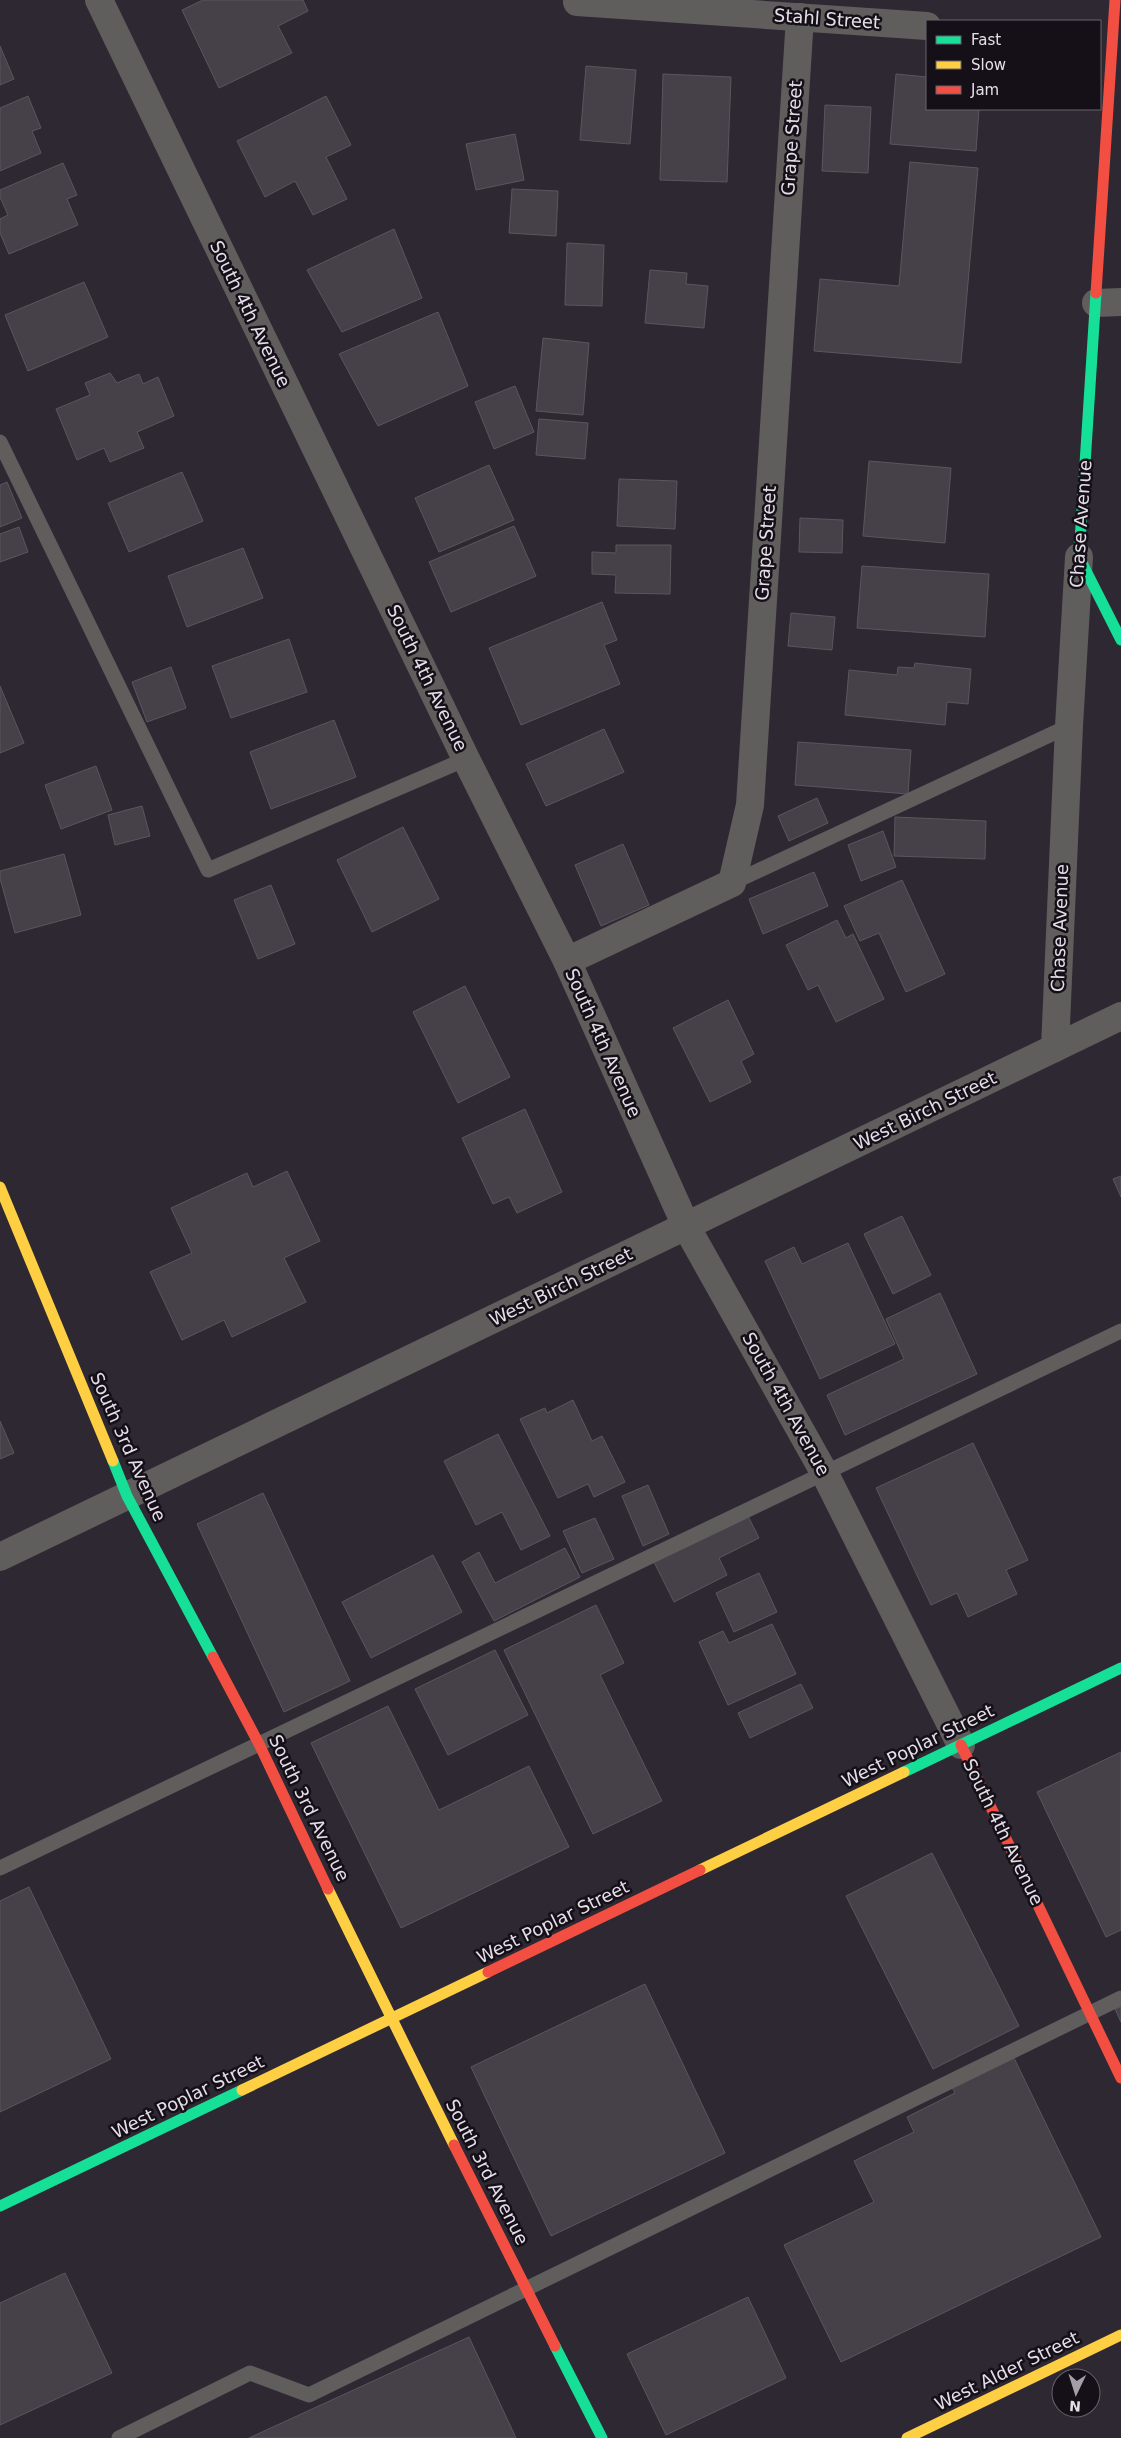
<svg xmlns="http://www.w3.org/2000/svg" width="1121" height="2438" font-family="'DejaVu Sans',sans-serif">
	<rect width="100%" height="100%" fill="#2e2832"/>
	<g fill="#464149" stroke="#5b565e">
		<path d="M203 0H303L308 11 278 26 292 53 219 88 182 10Z"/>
		<path d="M0 46 14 79 0 85Z"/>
		<path d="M586 66 636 70 630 144 580 140Z"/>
		<path d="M663 74 731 77 727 182 660 180Z"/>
		<path d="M896 74 927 77V109H979L976 151 890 144Z"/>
		<path d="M28 96 41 128 32 131 41 153 0 171V108Z"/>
		<path d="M326 96 351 145 326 157 347 199 313 215 295 181 265 197 237 141Z"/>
		<path d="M825 105 871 107 868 173 822 171Z"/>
		<path d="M515 134 524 180 476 190 466 144Z"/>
		<path d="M910 162 978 168 961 363 814 351 820 279 899 286Z"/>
		<path d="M63 163 77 195 67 199 78 225 9 254 0 233V219L8 215 0 197V190Z"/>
		<path d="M512 189 558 191 556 236 509 233Z"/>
		<path d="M394 229 422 298 342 332 307 270Z"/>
		<path d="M567 243 604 245 602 306 565 305Z"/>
		<path d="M650 270 687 273 686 284 708 286 704 328 645 323Z"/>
		<path d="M84 282 108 337 28 371 5 315Z"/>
		<path d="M438 312 468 386 378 426 339 354Z"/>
		<path d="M543 338 589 343 583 415 536 411Z"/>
		<path d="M110 373 117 383 139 374 143 384 158 377 174 416 137 432 144 448 110 462 104 448 77 460 56 409 90 395 85 383Z"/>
		<path d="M515 386 534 432 494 449 475 402Z"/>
		<path d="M539 419 588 423 585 459 536 455Z"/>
		<path d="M869 461 951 468 945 543 863 536Z"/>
		<path d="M489 465 514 520 439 552 415 498Z"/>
		<path d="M182 472 203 521 129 552 108 503Z"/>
		<path d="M619 479 677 481 675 529 617 526Z"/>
		<path d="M7 482 22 518 0 527V485Z"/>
		<path d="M800 518 843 520 842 553 799 552Z"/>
		<path d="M514 526 536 576 451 612 429 562Z"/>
		<path d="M19 527 28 552 0 562V534Z"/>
		<path d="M616 545H671L670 594 615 593 616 575 592 574V552L616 553Z"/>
		<path d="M243 548 263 598 187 627 168 576Z"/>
		<path d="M862 566 989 574 985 637 857 628Z"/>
		<path d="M602 602 617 640 604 645 620 684 521 725 489 648Z"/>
		<path d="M791 613 835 617 832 650 788 646Z"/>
		<path d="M289 639 307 692 231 718 212 666Z"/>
		<path d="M915 663 971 669 968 704 947 702 945 725 845 715 849 670 897 675 898 667 914 668Z"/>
		<path d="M171 667 186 708 147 722 132 682Z"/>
		<path d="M0 686 24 743 0 753Z"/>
		<path d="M334 720 356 777 271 809 250 752Z"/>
		<path d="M604 729 624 772 546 806 526 764Z"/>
		<path d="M798 742 911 750 908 794 795 785Z"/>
		<path d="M96 766 112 810 61 829 45 785Z"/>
		<path d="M817 798 828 823 789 841 778 816Z"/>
		<path d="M142 806 150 836 115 845 108 815Z"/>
		<path d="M895 817 986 821 985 859 894 856Z"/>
		<path d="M403 827 439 899 372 932 337 860Z"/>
		<path d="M883 831 896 867 861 881 848 845Z"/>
		<path d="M623 844 649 905 601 926 575 865Z"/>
		<path d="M64 854 81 915 15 933 0 878V871Z"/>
		<path d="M814 872 828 906 763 934 749 899Z"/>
		<path d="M902 880 945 974 906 992 879 933 860 941 844 906Z"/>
		<path d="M271 885 295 944 258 959 234 900Z"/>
		<path d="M837 920 846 938 853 934 884 999 836 1022 818 985 808 990 786 945Z"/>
		<path d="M465 986 510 1077 458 1103 413 1012Z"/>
		<path d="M728 1000 754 1054 741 1061 751 1082 710 1102 673 1028Z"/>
		<path d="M525 1109 562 1192 517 1213 509 1197 493 1204 462 1138Z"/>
		<path d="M287 1171 320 1241 284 1258 306 1302 232 1337 224 1320 182 1340 150 1272 192 1253 171 1208 247 1173 253 1187Z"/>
		<path d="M1121 1176V1197L1113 1179Z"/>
		<path d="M902 1216 931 1275 893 1294 864 1234Z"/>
		<path d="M848 1243 895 1344 820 1379 765 1261 794 1247 802 1264Z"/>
		<path d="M940 1293 977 1374 845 1435 827 1395 904 1359 886 1319Z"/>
		<path d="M573 1400 592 1441 602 1436 625 1482 594 1497 588 1484 558 1498 520 1419 545 1408 547 1413Z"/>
		<path d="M0 1421 14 1453 0 1459Z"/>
		<path d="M498 1434 550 1536 521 1550 502 1512 476 1525 444 1461Z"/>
		<path d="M973 1443 1028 1560 1006 1570 1017 1594 968 1617 957 1593 931 1605 876 1488Z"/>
		<path d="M648 1485 669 1534 643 1546 622 1496Z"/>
		<path d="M263 1493 350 1681 284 1712 197 1524Z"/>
		<path d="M747 1514 759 1538 719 1558 727 1575 674 1602 653 1560Z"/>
		<path d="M595 1518 614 1559 582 1573 563 1531Z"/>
		<path d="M565 1548 580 1577 494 1621 462 1562 479 1552 495 1583Z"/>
		<path d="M433 1555 462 1612 371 1658 342 1602Z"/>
		<path d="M759 1573 777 1612 734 1632 716 1593Z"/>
		<path d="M596 1605 624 1663 600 1675 662 1801 593 1834 504 1650Z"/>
		<path d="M772 1624 796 1674 728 1705 699 1642 723 1631 729 1643Z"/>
		<path d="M495 1650 528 1715 448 1755 415 1689Z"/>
		<path d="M801 1684 813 1708 750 1738 738 1713Z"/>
		<path d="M388 1706 439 1810 529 1766 569 1847 401 1928 311 1743Z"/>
		<path d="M1121 1752V1930L1106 1937 1037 1792Z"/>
		<path d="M932 1853 1019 2026 933 2069 846 1896Z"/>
		<path d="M29 1887 111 2059 0 2112V1901Z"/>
		<path d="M645 1984 725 2153 551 2236 471 2067Z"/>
		<path d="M1121 2007V2022L1115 2009Z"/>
		<path d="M1013 2056 1101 2237 841 2362 784 2245 874 2202 854 2161 914 2132 907 2117 955 2093 951 2085Z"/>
		<path d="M65 2273 112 2373 0 2425V2303Z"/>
		<path d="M748 2297 786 2378 666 2435 627 2354Z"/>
		<path d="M469 2337 516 2438H249Z"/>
	</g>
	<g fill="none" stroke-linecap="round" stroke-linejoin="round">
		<g stroke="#605d5d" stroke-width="15">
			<path d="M0 442 208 870 466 759"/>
			<path d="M732 883 1069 726"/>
			<path d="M0 1868 1121 1331"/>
			<path d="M119 2438 250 2373 309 2395 1121 1998"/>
		</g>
		<g stroke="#605d5d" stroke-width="28">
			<path d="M99 0 466 759 567 961 686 1226 825 1474 961 1745"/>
			<path d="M577 2 927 26"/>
			<path d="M1096 303 1121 302"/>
			<path d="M567 961 732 883 750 805 800 17"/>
			<path d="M1055 1048 1069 726 1079 557"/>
			<path d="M0 1557 1121 1016"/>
		</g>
		<g stroke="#16e098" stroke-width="11">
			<path d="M1096 293 1079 557 1121 640"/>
			<path d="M113 1461 127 1496 213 1657"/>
			<path d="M904 1772 1121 1668"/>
			<path d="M0 2206 242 2090"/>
			<path d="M555 2346 602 2438"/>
		</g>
		<g stroke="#ffcf43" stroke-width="11">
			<path d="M0 1187 113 1461"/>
			<path d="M700 1870 904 1772"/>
			<path d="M328 1889 454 2145"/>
			<path d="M242 2090 488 1972"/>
			<path d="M907 2438 1121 2335"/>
		</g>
		<g stroke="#f24e42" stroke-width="11">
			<path d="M1096 293 1115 0"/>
			<path d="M213 1657 259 1744 328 1889"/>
			<path d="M961 1745 1121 2078"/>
			<path d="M488 1972 700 1870"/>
			<path d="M454 2145 555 2346"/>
		</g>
	</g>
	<g text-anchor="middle" stroke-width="5" stroke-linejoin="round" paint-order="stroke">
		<g font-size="18" fill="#e5dee9" stroke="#151018">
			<text transform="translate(827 19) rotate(4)" y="6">Stahl Street</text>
			<text transform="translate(792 138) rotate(-86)" y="6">Grape Street</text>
			<text transform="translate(250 314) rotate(64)" y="6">South 4th Avenue</text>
			<text transform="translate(1081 524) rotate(-86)" y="6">Chase Avenue</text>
			<text transform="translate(766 543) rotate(-86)" y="6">Grape Street</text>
			<text transform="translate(427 678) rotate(64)" y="6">South 4th Avenue</text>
			<text transform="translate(1060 928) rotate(-88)" y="6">Chase Avenue</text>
			<text transform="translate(603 1043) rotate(66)" y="6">South 4th Avenue</text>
			<text transform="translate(925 1111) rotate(-26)" y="6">West Birch Street</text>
			<text transform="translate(561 1287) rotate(-26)" y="6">West Birch Street</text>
			<text transform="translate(786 1404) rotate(61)" y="6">South 4th Avenue</text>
			<text transform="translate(128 1447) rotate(66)" y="6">South 3rd Avenue</text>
			<text transform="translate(918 1746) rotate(-26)" y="6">West Poplar Street</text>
			<text transform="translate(309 1808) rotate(64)" y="6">South 3rd Avenue</text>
			<text transform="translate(1003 1832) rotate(64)" y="6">South 4th Avenue</text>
			<text transform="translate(553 1922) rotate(-26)" y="6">West Poplar Street</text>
			<text transform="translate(188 2097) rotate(-26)" y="6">West Poplar Street</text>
			<text transform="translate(487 2172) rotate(63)" y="6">South 3rd Avenue</text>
			<text transform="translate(1007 2371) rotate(-26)" y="6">West Alder Street</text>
		</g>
	</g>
	<rect x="926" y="20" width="175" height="90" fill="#151018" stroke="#68626c"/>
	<rect x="936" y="36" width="25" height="8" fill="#16e098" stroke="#68626c"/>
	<text x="971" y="45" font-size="15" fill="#e5dee9">Fast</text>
	<rect x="936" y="61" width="25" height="8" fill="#ffcf43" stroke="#68626c"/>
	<text x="971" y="70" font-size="15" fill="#e5dee9">Slow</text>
	<rect x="936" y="86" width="25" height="8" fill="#f24e42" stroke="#68626c"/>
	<text x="971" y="95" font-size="15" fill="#e5dee9">Jam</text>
	<g transform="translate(1076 2393) rotate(184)"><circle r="24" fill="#151018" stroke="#68626c"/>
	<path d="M0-4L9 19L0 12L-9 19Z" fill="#a59ea9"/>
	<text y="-8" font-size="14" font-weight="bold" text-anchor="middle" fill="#e5dee9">N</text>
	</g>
</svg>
